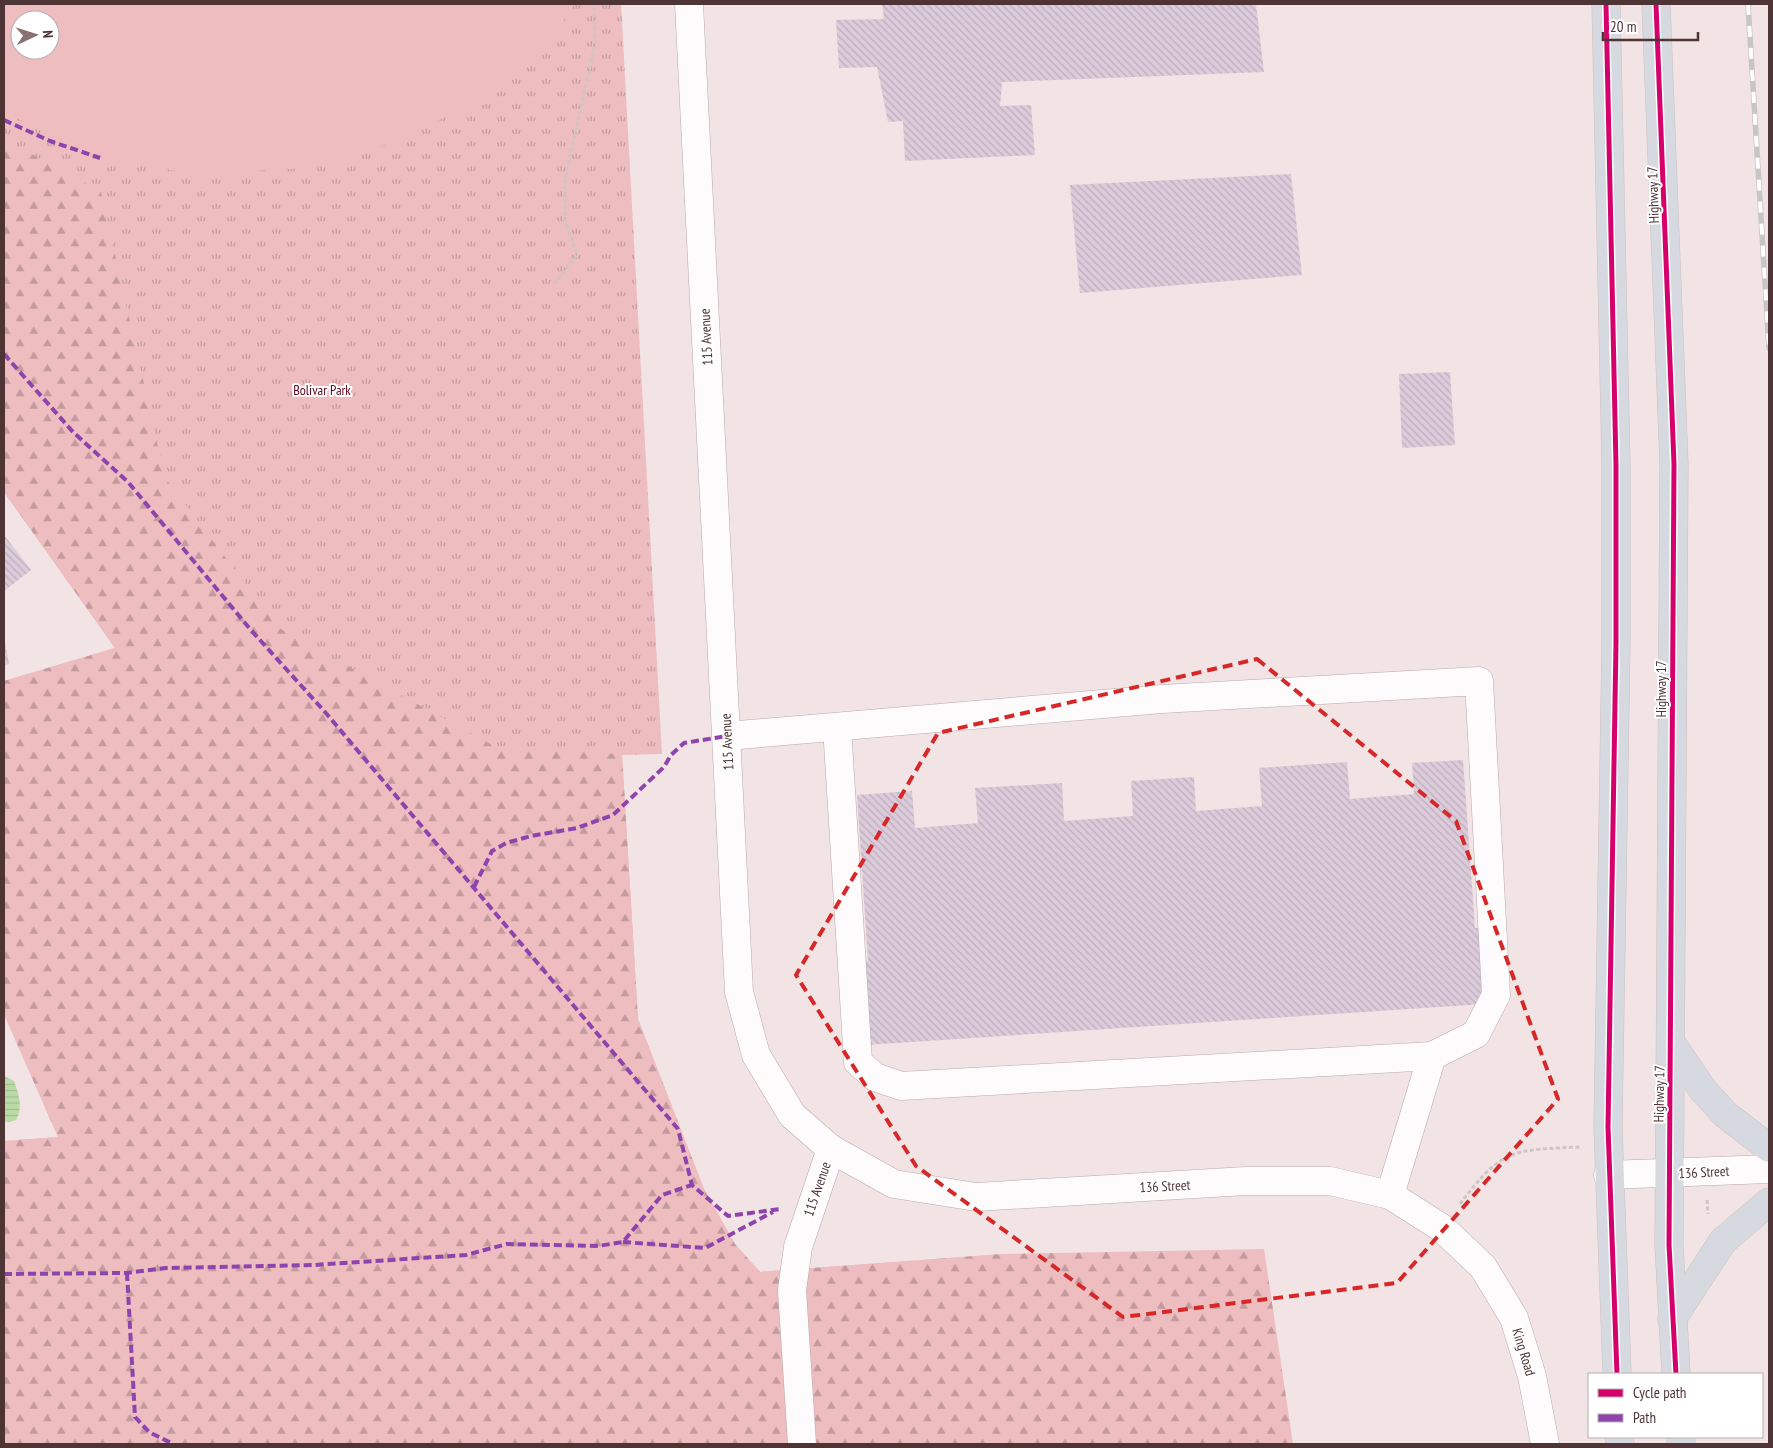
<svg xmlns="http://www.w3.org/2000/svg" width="1773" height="1448" font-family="'PT Sans Narrow',sans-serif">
	<defs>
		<pattern id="grass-tufts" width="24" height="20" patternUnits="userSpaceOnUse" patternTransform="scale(1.25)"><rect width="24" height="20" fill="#eebdc0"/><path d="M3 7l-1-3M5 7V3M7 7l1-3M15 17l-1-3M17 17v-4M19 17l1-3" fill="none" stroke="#c39a9d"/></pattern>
		<pattern id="forest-firs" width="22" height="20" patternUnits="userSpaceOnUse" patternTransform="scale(1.25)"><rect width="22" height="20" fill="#eebdc0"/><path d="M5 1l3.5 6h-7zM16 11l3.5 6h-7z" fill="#c39a9d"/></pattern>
		<pattern id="water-rules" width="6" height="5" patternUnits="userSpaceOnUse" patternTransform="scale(1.25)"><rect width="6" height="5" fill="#bbdba6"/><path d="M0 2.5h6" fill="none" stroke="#a2bd90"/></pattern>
		<pattern id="building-back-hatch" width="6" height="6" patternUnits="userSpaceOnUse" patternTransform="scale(1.25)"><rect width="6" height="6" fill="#dccbda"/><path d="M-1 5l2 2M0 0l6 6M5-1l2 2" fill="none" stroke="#beafbc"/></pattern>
	</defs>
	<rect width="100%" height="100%" fill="#f2e3e4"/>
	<path fill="url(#grass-tufts)" fill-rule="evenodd" d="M4 4H621L662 754 622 755 638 1019 704 1189 735 1244 760 1272 1003 1254 4 1444V1141L58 1137 4 1014V681L115 648 4 492ZM20 20H50V50H20Z"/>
	<path fill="url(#forest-firs)" d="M4 139 101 192 165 478 279 628 494 746 622 754 638 1019 704 1189 735 1244 760 1272 1003 1254 1264 1249 1293 1444H4V1141L58 1137 4 1014V681L115 648 4 492Z"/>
	<path fill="#eebdc0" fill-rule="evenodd" d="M4 4H575L555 33 491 93 402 140 311 168 190 174 88 153 4 112ZM20 20H50V50H20Z"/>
	<path fill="url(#water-rules)" d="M4 1076 14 1081C19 1094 23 1108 16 1120L9 1122 4 1121Z"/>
	<g fill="url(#building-back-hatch)">
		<path d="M882 4H1256L1264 72 1002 82 1000 106 1031 105 1035 155 905 161 903 121 888 122 877 67 839 68 836 20 884 19Z"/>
		<path d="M1291 174 1302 275 1080 293 1070 185Z"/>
		<path d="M1450 372 1455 445 1402 448 1399 374Z"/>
		<path d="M4 535 31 570 4 591Z"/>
		<path d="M4 638 9 664 4 665Z"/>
		<path d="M1463 760 1475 928H1479L1484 1004 866 1045 860 962 868 961 857 795 912 791 915 828 978 823 975 788 1062 783 1064 821 1133 816 1131 781 1194 777 1196 811 1262 806 1259 768 1347 762 1350 799 1414 794 1412 763Z"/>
	</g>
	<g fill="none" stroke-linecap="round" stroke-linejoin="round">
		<defs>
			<g id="minor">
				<path d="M689 4 739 992 756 1055 792 1115 831 1149 894 1184 976 1197 1246 1181H1330L1390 1195 1442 1228 1483 1267 1514 1318 1532 1376 1545 1444"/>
				<path d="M727 736 1162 699 1479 681 1496 995 1476 1034 1432 1056 901 1086 875 1077 858 1062 837 727"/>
				<path d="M1608 1175 1769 1169"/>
				<path d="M1390 1195 1432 1056"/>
				<path d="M802 1444 792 1290 798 1247 831 1149"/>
			</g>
			<g id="highway">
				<path d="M1606 4 1616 465V643L1608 1127 1617 1374"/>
				<path d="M1656 4 1674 464 1669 1245 1676 1374"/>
				<path d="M1671 1043 1703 1090 1726 1115 1769 1148"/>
				<path d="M1672 1319 1723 1241 1769 1202"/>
				<path d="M1619 1437 1620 1444"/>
				<path d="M1681 1437V1444"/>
			</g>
		</defs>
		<use href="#minor" stroke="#bba9aa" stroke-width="29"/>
		<use href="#highway" stroke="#cdc1c2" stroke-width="29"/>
		<g stroke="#cec5c5" stroke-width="3" stroke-dasharray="4 2.5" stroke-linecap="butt">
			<path d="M554 284 577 255 565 219V179L595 44 594 4"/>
			<path d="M1707 1200 1708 1214"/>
			<path d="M1460 1204C1502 1148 1513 1150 1580 1147"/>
		</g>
		<use href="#minor" stroke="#fdfbfb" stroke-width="28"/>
		<use href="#highway" stroke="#d6d9df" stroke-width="28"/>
		<defs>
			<path id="rail" d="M1748 4 1769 348"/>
		</defs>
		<use href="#rail" stroke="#cac5c5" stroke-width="5.5"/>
		<use href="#rail" stroke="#fff" stroke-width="4" stroke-dasharray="11" stroke-linecap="butt"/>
		<g stroke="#8e44ad" stroke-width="4" stroke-dasharray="8 4" stroke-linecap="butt">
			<path d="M4 120 50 141 100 158"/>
			<path d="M4 354 73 432 128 482 250 629 325 712 678 1129 692 1185 728 1216 780 1209"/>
			<path d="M474 887 492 851 506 843 531 836 577 828 613 815 664 767 671 755 684 743 727 736"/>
			<path d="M623 1242 705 1248 773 1212"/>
			<path d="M127 1273 135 1417 149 1432 173 1444"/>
			<path d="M4 1274 127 1273 166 1268 314 1265 466 1255 507 1244 598 1246 623 1242 662 1195 692 1185"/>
		</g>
		<defs>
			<g id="cycleway">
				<path d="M1606 4 1616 465V643L1608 1127 1617 1374"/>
				<path d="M1656 4 1674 464 1669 1245 1676 1374"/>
			</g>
		</defs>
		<use href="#cycleway" stroke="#fff" stroke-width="8"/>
		<use href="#cycleway" stroke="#d6006c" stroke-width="5"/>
	</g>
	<path fill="none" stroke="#d62828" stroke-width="4" stroke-dasharray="10 6" stroke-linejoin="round" d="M1257 659 1456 821 1558 1099 1397 1283 1123 1317 916 1166 796 975 938 733Z"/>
	<g text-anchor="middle" stroke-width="4" stroke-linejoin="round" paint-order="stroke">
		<g font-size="14" fill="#4e3435" stroke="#fff">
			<text transform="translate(1653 195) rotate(-92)" y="5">Highway 17</text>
			<text transform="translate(706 337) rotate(-93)" y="5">115 Avenue</text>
			<text transform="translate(1661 689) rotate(-90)" y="5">Highway 17</text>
			<text transform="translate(727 742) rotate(-93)" y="5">115 Avenue</text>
			<text transform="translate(1659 1094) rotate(-89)" y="5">Highway 17</text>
			<text transform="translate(1704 1172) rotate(-3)" y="5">136 Street</text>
			<text transform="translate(1165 1186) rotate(-3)" y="5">136 Street</text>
			<text transform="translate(817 1189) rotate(-71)" y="5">115 Avenue</text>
			<text transform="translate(1524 1352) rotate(73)" y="5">King Road</text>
		</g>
		<g font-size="14" fill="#5c061b" stroke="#fff">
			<text x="322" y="395">Bolivar Park</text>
		</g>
	</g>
	<rect width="1773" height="1448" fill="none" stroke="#4e3435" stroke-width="10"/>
	<rect x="1588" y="1373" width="175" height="65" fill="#ffffff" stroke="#b8aeae"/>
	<rect x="1598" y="1389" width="25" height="8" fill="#d6006c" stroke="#b8aeae"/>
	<text x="1633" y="1398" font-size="15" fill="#4e3435">Cycle path</text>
	<rect x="1598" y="1414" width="25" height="8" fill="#8e44ad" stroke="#b8aeae"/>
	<text x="1633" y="1423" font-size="15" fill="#4e3435">Path</text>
	<g transform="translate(35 35) rotate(86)"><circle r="24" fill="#ffffff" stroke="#b8aeae"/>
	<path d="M0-4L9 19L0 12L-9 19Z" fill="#877172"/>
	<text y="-8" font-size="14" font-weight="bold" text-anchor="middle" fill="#4e3435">N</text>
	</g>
	<path d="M1603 32v8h95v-8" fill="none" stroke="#4e3435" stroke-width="2.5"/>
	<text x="1610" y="32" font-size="15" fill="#4e3435" stroke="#ffffff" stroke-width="4" paint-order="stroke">20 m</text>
</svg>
